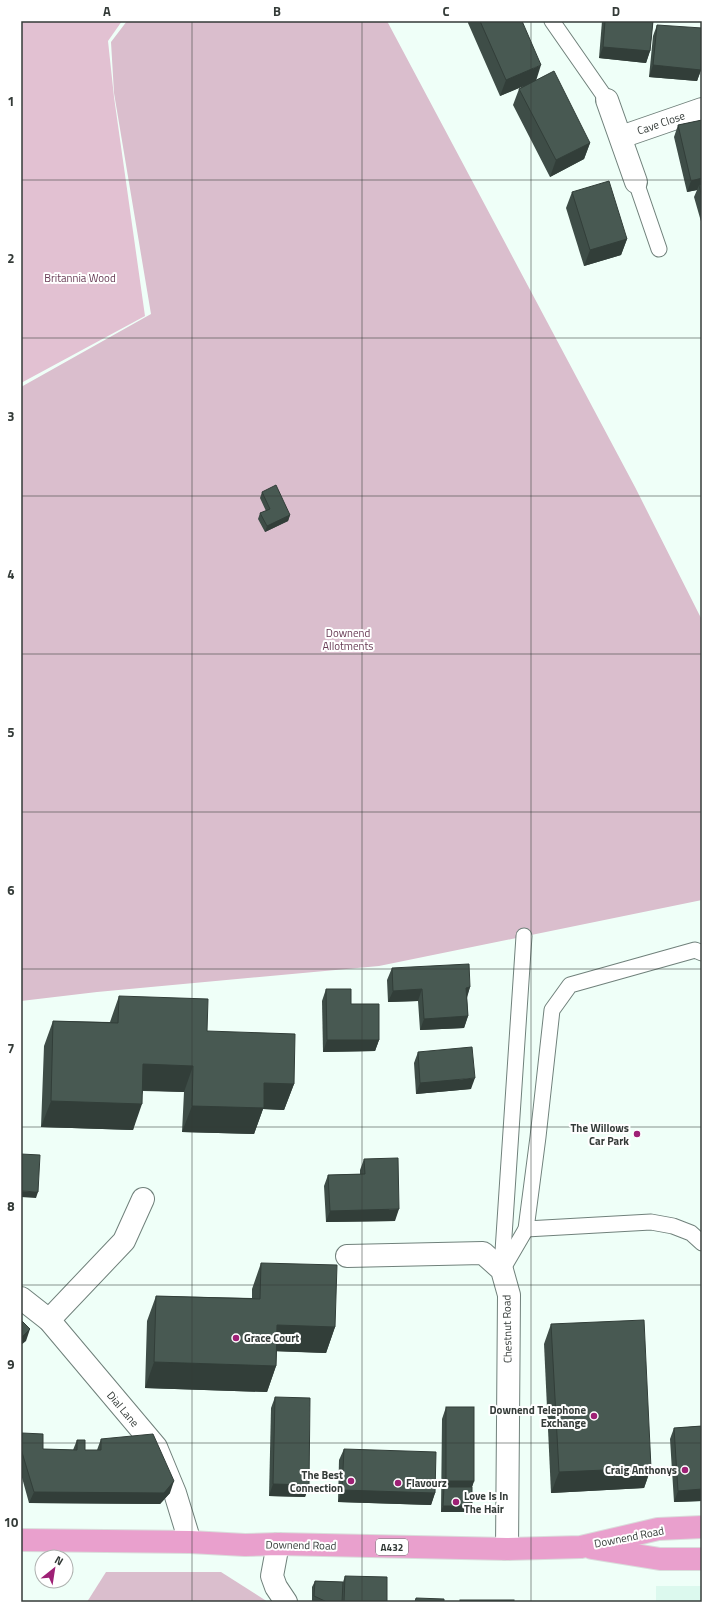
<svg xmlns="http://www.w3.org/2000/svg" width="723" height="1623" font-family="'Titillium Web',sans-serif">
	<rect width="100%" height="100%" fill="#effff8"/>
	<rect fill="#dcf9ee" x="656" y="1586" width="46" height="16"/>
	<g fill="#dabecd">
		<path d="M127 21H387L635 487 702 620V900L379 966 97 992 21 1001V387L151 314 114 93 111 42Z"/>
		<path d="M106 1572H221L268 1602H87Z"/>
	</g>
	<path fill="#e2c1d2" d="M21 21H122L108 41 114 97 145 316 21 383Z"/>
	<g fill="none" stroke-linecap="round" stroke-linejoin="round">
		<defs>
			<g id="lane">
				<path d="M552 21 607 100"/>
				<path d="M636 182 659 249"/>
				<path d="M526 1229 651 1222 673 1226 691 1233 702 1243"/>
				<path d="M502 1266 524 936"/>
				<path d="M502 1270 526 1229 538 1137 552 1010 570 985 695 950 702 953"/>
			</g>
			<g id="street">
				<path d="M607 100 636 182"/>
				<path d="M621 137 702 109"/>
				<path d="M347 1256 483 1253 502 1270 509 1295 507 1549"/>
				<path d="M21 1298 49 1320 156 1447 175 1493 190 1542"/>
				<path d="M49 1320 124 1241 143 1199"/>
				<path d="M278 1544 272 1576 276 1587 286 1602"/>
			</g>
			<g id="primary">
				<path d="M21 1540 190 1542 245 1545 278 1544 507 1549 581 1547 658 1529 702 1527"/>
				<path d="M592 1548 660 1559H702"/>
			</g>
		</defs>
		<use href="#lane" stroke="#70817b" stroke-width="17"/>
		<use href="#street" stroke="#70817b" stroke-width="24"/>
		<use href="#primary" stroke="#dadcdb" stroke-width="24"/>
		<use href="#lane" stroke="#fff" stroke-width="15"/>
		<use href="#street" stroke="#fff" stroke-width="22"/>
		<use href="#primary" stroke="#e9a0cd" stroke-width="22"/>
	</g>
	<g fill="#3e4d47">
		<path d="M468 21H522L536 80 590 143 584 159 550 177 513 105 519 89 523 86 500 96 468 23Z"/>
		<path d="M602 21H653L650 51 646 63 599 58Z"/>
		<path d="M657 25 701 70 697 81 649 77 653 36Z"/>
		<path d="M702 120V225L694 197 697 190 687 192 674 137 678 125Z"/>
		<path d="M572 192 627 239 621 255 584 266 566 208Z"/>
		<path d="M262 492 290 515 288 521 265 532 258 519 260 513 266 511 260 498Z"/>
		<path d="M392 968 470 987 467 998 468 1016 464 1028 420 1030 418 1001 388 1002 387 980Z"/>
		<path d="M326 989 351 1004 379 1040 375 1051 323 1052 322 1001Z"/>
		<path d="M119 996 207 1031 294 1084 284 1110 263 1109 254 1134 182 1132 184 1092 143 1091 133 1130 41 1127 44 1046 53 1021 110 1022Z"/>
		<path d="M418 1052 471 1089 416 1094 414 1063Z"/>
		<path d="M364 1159 395 1221 326 1222 324 1186 328 1175 360 1174V1170Z"/>
		<path d="M261 1263 335 1327 326 1353 277 1351 276 1366 267 1392 145 1388 147 1321 156 1296 252 1298V1289Z"/>
		<path d="M551 1324 651 1468 644 1488 551 1493 544 1344Z"/>
		<path d="M275 1397 309 1485 305 1497 269 1496 271 1408Z"/>
		<path d="M446 1407 474 1481 472 1487V1506L470 1512H441L442 1419Z"/>
		<path d="M702 1426V1501L674 1502 670 1439 674 1428Z"/>
		<path d="M22 1433 43 1449 73 1450 77 1440 85 1450H97L101 1439 170 1493 160 1504 29 1503 21 1474V1435Z"/>
		<path d="M344 1449 435 1493 431 1505 338 1502 339 1460Z"/>
		<path d="M345 1576 387 1602H312V1587L315 1581 343 1582Z"/>
	</g>
	<g fill="#323e39">
		<path d="M603 47 650 51 646 63 599 58Z"/>
		<path d="M541 65 536 81 500 96 506 80Z"/>
		<path d="M653 65 701 70 697 81 649 77Z"/>
		<path d="M590 143 584 159 550 177 556 160Z"/>
		<path d="M702 178V189L699 185 697 190 687 192 691 181Z"/>
		<path d="M627 239 621 255 584 266 590 250Z"/>
		<path d="M290 515 288 521 265 532 267 526Z"/>
		<path d="M470 987 466 999V988Z"/>
		<path d="M422 989 418 1001 388 1002 393 991Z"/>
		<path d="M468 1016 464 1028 420 1030 424 1019Z"/>
		<path d="M327 1040H379L375 1051 323 1052Z"/>
		<path d="M143 1064 193 1066 184 1092 134 1090Z"/>
		<path d="M475 1078 471 1089 416 1094 420 1083Z"/>
		<path d="M264 1083 294 1084 284 1110 263 1109 254 1134 182 1132 192 1106Z"/>
		<path d="M51 1101 142 1104 133 1130 41 1127Z"/>
		<path d="M21 1191 38 1192 36 1198 21 1197Z"/>
		<path d="M399 1209 395 1221 326 1222 330 1211Z"/>
		<path d="M277 1325 335 1327 326 1353 268 1351Z"/>
		<path d="M30 1329 26 1341 21 1345V1338Z"/>
		<path d="M154 1362 276 1366 267 1392 145 1388Z"/>
		<path d="M651 1468 644 1488 551 1493 559 1472Z"/>
		<path d="M174 1481 170 1493 160 1504 29 1503 34 1492Z"/>
		<path d="M446 1481H474L470 1493 444 1487Z"/>
		<path d="M273 1484 309 1485 305 1497 269 1496Z"/>
		<path d="M702 1489V1501L674 1502 678 1491Z"/>
		<path d="M342 1490 435 1493 431 1505 338 1502Z"/>
		<path d="M443 1506H472L470 1512H441Z"/>
	</g>
	<g fill="#485952" stroke="#323e39">
		<path d="M480 21H522L541 65 506 80Z"/>
		<path d="M605 21H653L650 51 603 47Z"/>
		<path d="M657 25 702 28V55L701 70 653 65Z"/>
		<path d="M554 71 590 143 556 160 519 89Z"/>
		<path d="M702 120V178L691 181 678 125Z"/>
		<path d="M609 181 627 239 590 250 572 192Z"/>
		<path d="M702 184V198L699 185Z"/>
		<path d="M276 485 290 515 267 526 260 513 270 509 262 492Z"/>
		<path d="M469 964 470 987 466 988 468 1016 424 1019 422 989 393 991 392 968Z"/>
		<path d="M326 989H351V1004H379V1040H327Z"/>
		<path d="M119 996 208 999 207 1031 295 1034 294 1084 264 1083V1108L192 1106 193 1066 143 1064 142 1104 51 1101 53 1021 118 1023Z"/>
		<path d="M472 1047 475 1078 420 1083 418 1052Z"/>
		<path d="M21 1154 40 1155 38 1192 21 1191Z"/>
		<path d="M398 1158 399 1209 330 1211 328 1175 365 1174 364 1159Z"/>
		<path d="M261 1263 337 1265 335 1327 277 1325 276 1366 154 1362 156 1296 260 1299Z"/>
		<path d="M21 1320 30 1329 21 1338Z"/>
		<path d="M644 1320 651 1468 559 1472 551 1324Z"/>
		<path d="M275 1397 310 1398 309 1485 273 1484Z"/>
		<rect x="446" y="1407" width="28" height="74"/>
		<path d="M702 1426V1489L678 1491 674 1428Z"/>
		<path d="M22 1433 43 1434V1449L77 1450V1440H85V1450H101V1439L153 1434 174 1481 164 1493 34 1492 21 1449Z"/>
		<path d="M344 1449 436 1452 435 1493 342 1490Z"/>
		<path d="M444 1487H472V1506H443Z"/>
		<path d="M345 1576 387 1577V1602H344Z"/>
		<path d="M315 1581 343 1582 342 1602H327L314 1596Z"/>
		<path d="M416 1598 444 1599V1602H415Z"/>
		<rect x="460" y="1600" width="54" height="2"/>
	</g>
	<path fill="none" stroke="#343b38" stroke-width="1" stroke-opacity="0.55" d="M192 21V1602M362 21V1602M531 21V1602M21 180H702M21 338H702M21 496H702M21 654H702M21 812H702M21 969H702M21 1127H702M21 1285H702M21 1443H702"/>
	<g fill="#9e2075" stroke="#fff" stroke-width="1.5">
		<circle cx="637" cy="1134" r="4"/>
		<circle cx="236" cy="1338" r="4"/>
		<circle cx="594" cy="1416" r="4"/>
		<circle cx="685" cy="1470" r="4"/>
		<circle cx="351" cy="1481" r="4"/>
		<circle cx="398" cy="1483" r="4"/>
		<circle cx="456" cy="1502" r="4"/>
	</g>
	<g text-anchor="middle" stroke-width="4" stroke-linejoin="round" paint-order="stroke">
		<rect fill="#fff" stroke="#717674" stroke-width="1" x="376" y="1539" width="32" height="16" rx="3"/>
		<g font-size="10" font-weight="bold" fill="#343b38">
			<text x="392" y="1551">A432</text>
		</g>
		<g font-size="11" fill="#343b38" stroke="#fff">
			<text transform="translate(661 123) rotate(-19)" y="4">Cave Close</text>
			<text transform="translate(507 1329) rotate(-91)" y="4">Chestnut Road</text>
			<text transform="translate(123 1409) rotate(50)" y="4">Dial Lane</text>
			<text transform="translate(629 1537) rotate(-11)" y="4">Downend Road</text>
			<text transform="translate(301 1545) rotate(1)" y="4">Downend Road</text>
		</g>
		<g font-size="11" fill="#673a54" stroke="#fff">
			<text x="80" y="282">Britannia Wood</text>
			<text x="348" y="637">Downend<tspan x="348" dy="13">Allotments</tspan></text>
		</g>
		<g font-size="11" font-weight="bold" fill="#343b38" stroke="#fff" text-anchor="end">
			<text x="629" y="1132">The Willows<tspan x="629" dy="13">Car Park</tspan></text>
			<text x="244" y="1342" text-anchor="start">Grace Court</text>
			<text x="586" y="1414">Downend Telephone<tspan x="586" dy="13">Exchange</tspan></text>
			<text x="677" y="1474">Craig Anthonys</text>
			<text x="343" y="1479">The Best<tspan x="343" dy="13">Connection</tspan></text>
			<text x="406" y="1487" text-anchor="start">Flavourz</text>
			<text x="464" y="1500" text-anchor="start">Love Is In<tspan x="464" dy="13">The Hair</tspan></text>
		</g>
	</g>
	<rect width="723" height="1623" fill="none" stroke="#ffffff" stroke-width="44"/>
	<g transform="translate(54 1569) rotate(30)"><circle r="19" fill="#ffffff" stroke="#aeb1af"/>
	<path d="M0-3L7 15L0 10L-7 15Z" fill="#9e2075"/>
	<text y="-6" font-size="11" font-weight="bold" text-anchor="middle" fill="#343b38">N</text>
	</g>
	<rect x="22" y="22" width="679" height="1579" fill="none" stroke="#343b38" stroke-width="1.5"/>
	<g font-size="13" text-anchor="middle" font-weight="bold" fill="#343b38">
		<text x="107" y="16">A</text>
		<text x="277" y="16">B</text>
		<text x="446" y="16">C</text>
		<text x="616" y="16">D</text>
		<text x="11" y="106">1</text>
		<text x="11" y="263">2</text>
		<text x="11" y="421">3</text>
		<text x="11" y="579">4</text>
		<text x="11" y="737">5</text>
		<text x="11" y="895">6</text>
		<text x="11" y="1053">7</text>
		<text x="11" y="1211">8</text>
		<text x="11" y="1369">9</text>
		<text x="11" y="1527">10</text>
	</g>
</svg>
